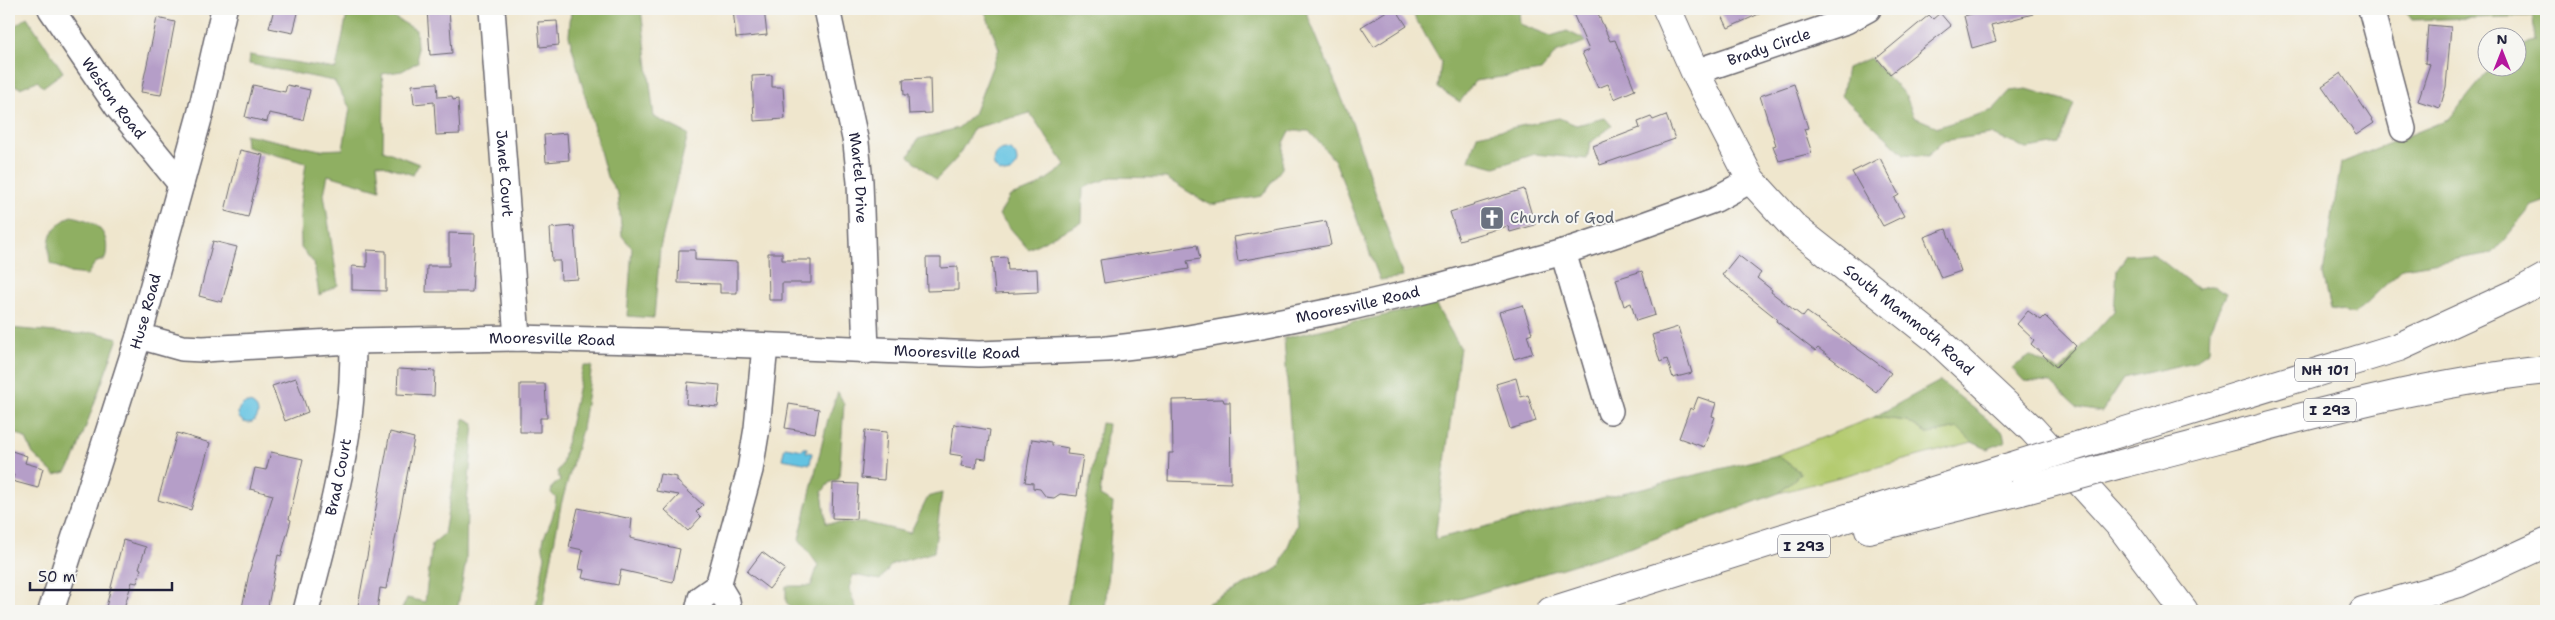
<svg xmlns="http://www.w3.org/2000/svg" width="2555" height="620" font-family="'Shantell Sans',sans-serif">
	<rect width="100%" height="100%" fill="#f6f6f2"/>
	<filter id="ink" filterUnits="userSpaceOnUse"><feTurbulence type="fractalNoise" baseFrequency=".02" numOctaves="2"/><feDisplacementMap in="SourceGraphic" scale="10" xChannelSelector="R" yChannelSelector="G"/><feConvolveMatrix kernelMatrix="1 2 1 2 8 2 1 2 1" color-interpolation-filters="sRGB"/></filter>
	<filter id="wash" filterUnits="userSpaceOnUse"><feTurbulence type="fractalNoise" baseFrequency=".0096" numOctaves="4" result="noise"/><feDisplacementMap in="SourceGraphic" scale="20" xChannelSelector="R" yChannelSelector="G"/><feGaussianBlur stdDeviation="1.12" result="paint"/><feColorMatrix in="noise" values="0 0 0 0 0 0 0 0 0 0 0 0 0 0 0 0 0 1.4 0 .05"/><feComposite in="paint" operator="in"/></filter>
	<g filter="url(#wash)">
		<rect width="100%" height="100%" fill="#efe6cd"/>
		<path fill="#b4cb70" stroke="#6b7656" d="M1874 417 1907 421 1928 434 1958 428 1972 442 1779 493 1801 473 1777 455Z"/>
		<g fill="#8faf62" stroke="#58684e">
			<path d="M348 9H380L416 30 418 62 402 71 382 74 384 94 383 150 419 164 413 175 377 163 380 190 328 175 324 194 338 285 319 295 314 263 301 248 300 205 306 163 246 147 245 134 320 150 343 149 350 108 334 81 249 64 250 55 336 69Z"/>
			<path d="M571 9H641L654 117 688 134 660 248 654 318 627 316 632 248 622 236 618 194 607 177 569 36Z"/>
			<path d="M984 9H1305L1353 125 1403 277 1380 280 1335 161 1309 131H1290L1284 143 1282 168 1262 196 1210 205 1166 178 1112 177 1083 188 1082 222 1028 249 999 215 1010 196 1034 188 1066 166 1030 113 974 128 957 158 936 180 909 156 918 139 958 128 974 114 999 49Z"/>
			<path d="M1410 9H1519L1520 24 1551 36 1567 31 1587 41 1556 53 1541 71 1475 81 1460 102 1438 88 1441 62Z"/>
			<path d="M2404 9H2546V201L2532 206 2493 253 2403 268 2355 314 2331 309 2323 274 2341 163 2449 119 2491 68H2518V46L2535 42 2533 16 2412 20Z"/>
			<path d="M27 17 63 72 43 87 37 81 20 88 13 84 9 85V30Z"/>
			<path d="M1870 58 1906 96 1914 117 1938 127 1993 110 2010 91 2027 89 2074 103 2060 144 2027 149 1990 134 1943 141 1928 156 1904 154 1842 96 1847 68Z"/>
			<path d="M1559 118 1576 125 1605 118 1612 126 1590 143 1587 159 1535 154 1495 167 1469 160 1477 135Z"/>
			<path d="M71 216C96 220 112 233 105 259L95 263 87 275 70 273 50 263C47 238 49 229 71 216Z"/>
			<path d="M2152 253 2198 289 2214 286 2227 293 2210 328 2209 351 2194 362 2124 378 2102 412 2078 408 2051 383 2024 381 2012 368 2030 356 2060 371 2114 311 2117 270 2127 255Z"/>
			<path d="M1435 304 1460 347 1435 539 1777 455 1801 473 1779 493 1632 547 1420 611H1192L1279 568 1297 524 1284 338Z"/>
			<path d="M9 328 78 334 94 332 118 338 73 462 66 472 55 475 33 454 26 439 18 434 9 438Z"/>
			<path d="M583 366H592L582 429 561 505 542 611H535L545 556C539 541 547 532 552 518 554 511 555 505 556 498L551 493 552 487 560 480 557 472 562 464Z"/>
			<path d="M1940 381 2003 432 2005 442 1987 449 1972 442 1958 428 1928 434 1907 421 1874 417Z"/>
			<path d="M838 392 844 404 839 479 829 483 822 492 826 523H867L910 533 928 497 942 493 934 552 892 564 880 580 853 575 849 588 857 611H794L786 602V586H811L818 565 799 539 828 419Z"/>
			<path d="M464 418 474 423 467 503 466 561 457 611H401L407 598 425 602 432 544 444 534Z"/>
			<path d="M1101 423 1108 424 1100 496 1113 503 1105 611H1066Z"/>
		</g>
		<g fill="#64c3e2" stroke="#43728e">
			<circle cx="1005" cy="161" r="12"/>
			<circle cx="248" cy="413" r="10"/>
			<path d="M785 447 803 450V448H807L806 452 812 453 810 464 782 459Z"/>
		</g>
		<g id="blocks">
			<g fill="#b59ec8">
				<path d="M274 9H299L293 33 269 28Z"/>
				<path d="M427 9H449L452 53 430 55Z"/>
				<path d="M733 9H764L767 35 736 38Z"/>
				<path d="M1390 9H1396L1407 26 1374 47 1361 27Z"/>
				<path d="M1571 9H1596L1610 41 1615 40 1635 90 1614 99 1608 84 1598 88 1582 53 1589 50Z"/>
				<path d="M1719 9H1770L1728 28Z"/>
				<path d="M1990 9H2033V14L1991 25 1996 41 1972 48 1964 16Z"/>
				<path d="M1940 13 1951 26 1890 74 1877 58 1929 15 1933 19Z"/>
				<path d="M157 18 175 22 161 95 141 92Z"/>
				<path d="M557 21 559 45 540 47 538 22Z"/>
				<path d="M2428 25 2451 27 2446 87 2440 108 2418 101 2430 64 2425 63Z"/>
				<path d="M2341 73 2374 123 2356 135 2322 86Z"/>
				<path d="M772 75V87H783L785 119 754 121 752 76Z"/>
				<path d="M930 78 931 113 909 114 908 95H904L903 79Z"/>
				<path d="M437 83 438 97 452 96 453 100 458 99 460 134 436 135 434 102 414 104 412 85Z"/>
				<path d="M1794 84 1808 128 1804 129 1812 153 1779 161 1773 146 1776 145 1760 96Z"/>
				<path d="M253 85 285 92 287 85 310 90 303 120 269 113 267 122 245 117Z"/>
				<path d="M1666 115 1675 139 1600 165 1593 146 1640 128 1638 122 1651 117 1653 120Z"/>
				<path d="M567 133 569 160 546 162 544 135Z"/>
				<path d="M240 150 263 155 248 217 225 211Z"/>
				<path d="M1880 158 1899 195 1894 198 1904 216 1883 226 1852 172Z"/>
				<path d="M1524 189 1535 225 1510 232 1508 226 1459 240 1450 212Z"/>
				<path d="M1326 221 1331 245 1238 261 1234 237Z"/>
				<path d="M574 226 578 279 561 280 560 261H552L550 228Z"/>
				<path d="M1946 229 1961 271 1941 278 1924 237Z"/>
				<path d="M449 233 475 234 472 292H426L427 266H449Z"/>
				<path d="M213 241 237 247 222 302 199 296Z"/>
				<path d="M1197 245 1200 259 1187 261 1189 269 1104 283 1100 260Z"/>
				<path d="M367 250 386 251V291L352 290V266L367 267Z"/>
				<path d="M679 250H695V260L737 262V293H720V284L678 283Z"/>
				<path d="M768 253H782V260H811V283H782V300H769Z"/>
				<path d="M1738 255 1761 273 1757 278 1772 290 1771 292 1803 317 1807 312 1891 373 1876 392 1818 348 1815 351 1776 321 1777 319 1722 275Z"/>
				<path d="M1007 257 1008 270 1037 269 1038 292 995 294 992 258Z"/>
				<path d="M926 258H941V268L958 267V290L927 291Z"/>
				<path d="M1642 271 1655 315 1636 321 1631 303 1624 306 1616 279Z"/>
				<path d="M1523 305 1532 333 1527 335 1533 353 1514 359 1499 312Z"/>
				<path d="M2028 311 2041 320 2045 316 2076 346 2056 367 2031 344 2034 340 2017 324Z"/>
				<path d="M1678 327 1692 373 1673 378 1667 359 1660 362 1652 335Z"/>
				<path d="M398 369 435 371 434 396 397 394Z"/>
				<path d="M296 378 308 412 285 421 272 386Z"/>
				<path d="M1516 378 1521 397 1528 395 1536 421 1510 429 1496 384Z"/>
				<path d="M688 382 720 385 718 407 686 404Z"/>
				<path d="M520 384H545L547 418H540V432H520Z"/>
				<path d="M1698 397 1716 403 1712 416 1715 417 1704 447 1679 438 1690 408 1693 410Z"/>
				<path d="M1223 399 1224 402H1230L1231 483 1168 481 1169 453H1173L1172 400Z"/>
				<path d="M789 404 819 409 815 433 785 428Z"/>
				<path d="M954 424 990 430 986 459 977 458 976 468 961 466 963 456 950 454Z"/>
				<path d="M865 430 887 432 884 480 861 478Z"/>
				<path d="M390 432 414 438 386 589 380 588 377 611H357Z"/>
				<path d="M177 433 210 443 191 510 158 500Z"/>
				<path d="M1032 439 1052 442V445L1068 448 1067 454 1083 456 1077 496 1060 494 1054 498 1046 497 1040 489 1033 488V483L1025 482Z"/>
				<path d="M9 450 27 456 25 463 43 468 38 488 12 481 14 475 9 473Z"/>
				<path d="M271 452 303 459 289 519 291 520 281 556 278 555 267 611H244L245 609 242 608 249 573 273 495 250 489 255 468 266 470Z"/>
				<path d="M660 474 677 477V481L703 505 696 512 701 517 688 531 665 510 679 495 656 491Z"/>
				<path d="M833 483 858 484 856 519 832 518Z"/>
				<path d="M578 508 632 519 630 538 680 549 673 582 621 570 618 585 582 578 584 570 579 569 583 550 569 547Z"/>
				<path d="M123 540 146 547 139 568 141 569 137 583 132 582 123 611H105Z"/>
				<path d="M762 552 785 569 769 589 747 572Z"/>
			</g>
		</g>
	</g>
	<g filter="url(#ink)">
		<use href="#blocks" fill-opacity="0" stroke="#6a676e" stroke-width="1"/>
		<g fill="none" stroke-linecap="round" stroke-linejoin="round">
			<defs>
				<g id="minor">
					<path id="s1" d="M51 9 117 106 181 184"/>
					<path id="s2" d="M492 9 517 338"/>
					<path id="s3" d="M827 9 856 143 860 182 866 351"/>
					<path d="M2371 9 2403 129"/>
					<path id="s4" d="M1695 72 1846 21 1868 9"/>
					<path d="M1563 252 1610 411"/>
					<path id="s5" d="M139 336 182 348 203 349 353 341 517 338 677 342 979 354 1107 349 1160 343 1262 325 1352 307 1436 287 1563 252 1641 226 1716 199 1751 180"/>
					<path d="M718 586 750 470 757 428 765 346"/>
					<path id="s6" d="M51 611 139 336 200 115 224 9"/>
					<path id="s7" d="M306 611C322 547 341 483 349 417 352 392 353 366 353 341"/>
					<path d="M698 611 701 598 718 586 727 601 729 611"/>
				</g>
				<g id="major">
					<path id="s8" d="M1667 9 1695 72 1751 180 1794 227 1936 339 2032 429 2122 528 2184 611"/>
				</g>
				<g id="highway">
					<path d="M2096 440 2399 347 2519 292 2546 277"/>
					<path d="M2117 465C2259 430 2400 385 2546 370"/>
					<path d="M1869 529 2021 491"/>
					<path d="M1551 611 2006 468"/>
					<path d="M2363 611 2459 583 2546 543"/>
				</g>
			</defs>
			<use href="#minor" stroke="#6a676e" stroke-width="28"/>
			<use href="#major" stroke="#6a676e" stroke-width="30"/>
			<use href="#highway" stroke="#6a676e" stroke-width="30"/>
			<use href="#minor" stroke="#fff" stroke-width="25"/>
			<use href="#major" stroke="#fff" stroke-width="28"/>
			<use href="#highway" stroke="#fff" stroke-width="28"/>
			<defs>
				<g id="highway-bridge">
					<path d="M2006 468 2096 440"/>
					<path d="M2021 491 2117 465"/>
				</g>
			</defs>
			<use href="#highway-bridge" stroke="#6a676e" stroke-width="30" stroke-linecap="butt"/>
			<use href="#highway-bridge" stroke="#fff" stroke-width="28"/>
		</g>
	</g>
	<defs>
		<symbol id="church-square" viewBox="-11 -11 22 22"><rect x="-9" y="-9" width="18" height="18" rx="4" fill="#6b7280" stroke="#f6f6f2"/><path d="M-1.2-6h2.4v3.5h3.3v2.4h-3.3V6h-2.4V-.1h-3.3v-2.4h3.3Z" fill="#fff"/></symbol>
	</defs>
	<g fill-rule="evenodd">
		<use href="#church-square" x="1478" y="204" width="28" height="28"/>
	</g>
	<g text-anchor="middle" stroke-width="4" stroke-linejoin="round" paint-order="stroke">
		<g fill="#f6f6f2" stroke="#626272" stroke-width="1">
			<rect x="2295" y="358.5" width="60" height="23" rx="4"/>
			<rect x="2304" y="398.5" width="52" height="23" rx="4"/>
			<rect x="1778" y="534.5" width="52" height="23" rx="4"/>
		</g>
		<g font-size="14" font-weight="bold" fill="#22223b">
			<text x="2325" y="375">NH 101</text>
			<text x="2330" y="415">I 293</text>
			<text x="1804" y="551">I 293</text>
		</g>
		<g font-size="15" fill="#22223b" stroke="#f6f6f2">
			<text dy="5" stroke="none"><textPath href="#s4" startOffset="78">Brady Circle</textPath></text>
			<text dy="5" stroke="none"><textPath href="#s1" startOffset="109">Weston Road</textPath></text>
			<text dy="5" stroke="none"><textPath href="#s2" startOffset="165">Janet Court</textPath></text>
			<text dy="5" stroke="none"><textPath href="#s3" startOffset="172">Martel Drive</textPath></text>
			<text dy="5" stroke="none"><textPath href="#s5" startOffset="1225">Mooresville Road</textPath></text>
			<text dy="5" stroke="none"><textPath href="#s6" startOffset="314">Huse Road</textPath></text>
			<text dy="5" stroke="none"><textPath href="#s8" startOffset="402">South Mammoth Road</textPath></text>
			<text dy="5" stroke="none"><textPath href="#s5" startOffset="415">Mooresville Road</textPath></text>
			<text dy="5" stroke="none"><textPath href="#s5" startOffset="820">Mooresville Road</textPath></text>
			<text dy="5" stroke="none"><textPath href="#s7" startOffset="138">Brad Court</textPath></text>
		</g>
		<g font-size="15" fill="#5b616d" stroke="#f6f6f2" text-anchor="start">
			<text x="1510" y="223">Church of God</text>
		</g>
	</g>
	<rect width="2555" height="620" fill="none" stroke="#f6f6f2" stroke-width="30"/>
	<g transform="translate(2502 52)"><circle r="24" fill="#f6f6f2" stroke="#a1a1a9"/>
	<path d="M0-4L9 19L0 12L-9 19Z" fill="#b5179e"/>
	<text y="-8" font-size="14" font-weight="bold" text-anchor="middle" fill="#22223b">N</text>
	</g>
	<path d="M30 582v8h142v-8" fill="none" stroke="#22223b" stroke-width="2.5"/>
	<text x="38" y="582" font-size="15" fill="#22223b" stroke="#f6f6f2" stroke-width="4" paint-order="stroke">50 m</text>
</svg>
